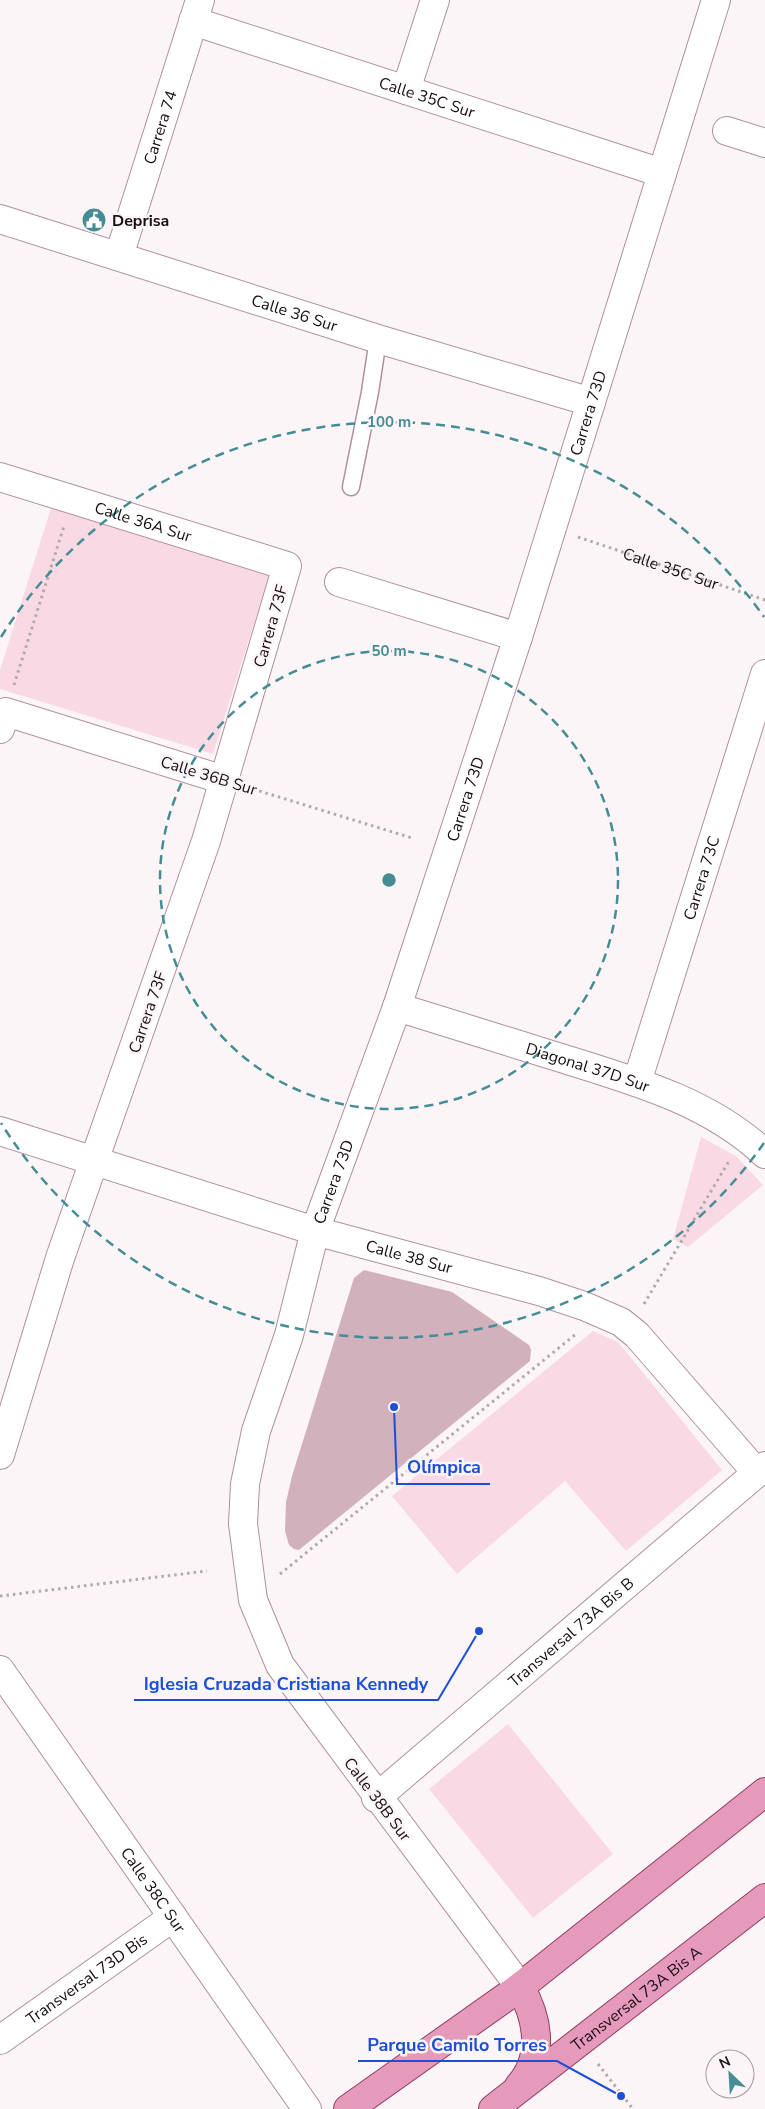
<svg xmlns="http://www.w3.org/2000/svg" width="765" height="2109" font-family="'Nunito Sans',sans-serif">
	<rect width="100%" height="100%" fill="#fcf5f7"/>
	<g fill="#f9dae4">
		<path d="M52 505 270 573 213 754 0 689V670Z"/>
		<path d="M701 1137 736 1156 763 1185 688 1247 673 1239Z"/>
		<path d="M593 1331 618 1342 722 1470 626 1551 565 1481 457 1574 392 1496Z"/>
		<path d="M508 1724 613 1854 533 1918 429 1789Z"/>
	</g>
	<path fill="#d1b1bc" d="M364 1270 452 1292 529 1345 531 1350 530 1361 299 1550 294 1549 289 1545 285 1531 286 1502 292 1476 354 1278Z"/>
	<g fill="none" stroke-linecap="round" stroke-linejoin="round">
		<defs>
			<path id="service" d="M351 487 370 392 378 339"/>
			<g id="minor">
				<path id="s2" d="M193 21 662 173"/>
				<path d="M406 90 435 0"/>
				<path d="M727 131 765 143"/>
				<path id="s3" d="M119 256 200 0"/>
				<path id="s4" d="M0 477 287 566 206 841 60 1258 0 1455"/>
				<path d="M339 582 518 637"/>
				<path d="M0 729 6 712 224 780"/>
				<path id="s5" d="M397 1007C452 1024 506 1041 561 1058 632 1080 709 1101 765 1154"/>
				<path id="s6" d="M637 1082 765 674"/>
				<path id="s7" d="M0 1131 315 1231 539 1291 584 1306 621 1322 637 1335 757 1473"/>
				<path id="s8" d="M0 1670 307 2109"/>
				<path id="s9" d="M376 1798 765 1466"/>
				<path id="s10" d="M0 2040 173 1917"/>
			</g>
			<g id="tertiary">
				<path id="s11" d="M0 219 378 339 591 402"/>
				<path id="s12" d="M520 1987 280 1665 253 1600 243 1524 245 1484 256 1431 289 1335 315 1231 397 1007 518 637 716 0"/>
			</g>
			<g id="primary">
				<path d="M519 2086C545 2057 538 2018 520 1987"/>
				<path d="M348 2109 520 1987 765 1792"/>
				<path id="s13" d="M493 2109 765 1898"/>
			</g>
		</defs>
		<use href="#service" stroke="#b0919b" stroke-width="19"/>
		<use href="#minor" stroke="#b0919b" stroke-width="30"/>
		<use href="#tertiary" stroke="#b0919b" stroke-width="30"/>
		<use href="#primary" stroke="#923d62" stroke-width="30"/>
		<g stroke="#b1a9ab" stroke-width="3" stroke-dasharray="2.5 4" stroke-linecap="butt">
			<path id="s1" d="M578 537 765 600"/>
			<path d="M14 685 64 526"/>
			<path d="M253 789 412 838"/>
			<path d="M644 1304 729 1161"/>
			<path d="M280 1574 576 1334"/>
			<path d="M0 1596 207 1571"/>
			<path d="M598 2064 633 2109"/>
		</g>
		<use href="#service" stroke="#fff" stroke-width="16"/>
		<use href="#minor" stroke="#fff" stroke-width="28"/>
		<use href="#tertiary" stroke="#fff" stroke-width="28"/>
		<use href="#primary" stroke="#e59abb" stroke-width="28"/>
	</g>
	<g fill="none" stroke="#468c95" stroke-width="2.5" stroke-dasharray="9 6">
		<circle cx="389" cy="880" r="229"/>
		<path d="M764 1143A458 458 0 0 1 1 1123M1 637A458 458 0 0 1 764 617"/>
	</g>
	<defs>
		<symbol id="civic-disc" viewBox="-11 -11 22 22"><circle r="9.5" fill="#468c95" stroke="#fcf5f7"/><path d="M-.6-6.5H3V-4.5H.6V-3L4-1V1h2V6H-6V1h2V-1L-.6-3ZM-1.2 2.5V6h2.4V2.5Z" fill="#fff"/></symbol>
	</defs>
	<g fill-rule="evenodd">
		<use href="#civic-disc" x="80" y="206" width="28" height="28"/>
	</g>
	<g text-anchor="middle" stroke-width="5" stroke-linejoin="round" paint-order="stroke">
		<g font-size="16" fill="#180e11" stroke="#fcf5f7">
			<text dy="6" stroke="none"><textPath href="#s2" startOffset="246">Calle 35C Sur</textPath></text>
			<text dy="6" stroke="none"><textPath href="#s3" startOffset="135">Carrera 74</textPath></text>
			<text dy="6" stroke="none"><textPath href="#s11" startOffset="309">Calle 36 Sur</textPath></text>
			<text dy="6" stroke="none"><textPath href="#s12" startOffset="1714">Carrera 73D</textPath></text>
			<text dy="6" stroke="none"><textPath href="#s4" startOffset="150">Calle 36A Sur</textPath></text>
			<text dy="6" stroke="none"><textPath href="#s1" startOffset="98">Calle 35C Sur</textPath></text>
			<text transform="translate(270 626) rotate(-74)" y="6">Carrera 73F</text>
			<text transform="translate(209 775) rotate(17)" y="6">Calle 36B Sur</text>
			<text dy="6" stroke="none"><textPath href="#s12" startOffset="1309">Carrera 73D</textPath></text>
			<text dy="6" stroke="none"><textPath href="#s6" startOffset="214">Carrera 73C</textPath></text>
			<text transform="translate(147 1012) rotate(-71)" y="6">Carrera 73F</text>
			<text dy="6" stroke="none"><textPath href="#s5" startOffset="200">Diagonal 37D Sur</textPath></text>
			<text dy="6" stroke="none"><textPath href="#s12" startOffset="904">Carrera 73D</textPath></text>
			<text dy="6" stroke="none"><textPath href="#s7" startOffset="428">Calle 38 Sur</textPath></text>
			<text dy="6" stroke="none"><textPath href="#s9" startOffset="256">Transversal 73A Bis B</textPath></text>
			<text transform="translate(378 1799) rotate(53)" y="6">Calle 38B Sur</text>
			<text dy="6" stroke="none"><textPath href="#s8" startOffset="268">Calle 38C Sur</textPath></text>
			<text dy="6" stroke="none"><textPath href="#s10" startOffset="106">Transversal 73D Bis</textPath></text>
			<text dy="6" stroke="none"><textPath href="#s13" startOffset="181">Transversal 73A Bis A</textPath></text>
		</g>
		<g font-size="16" font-weight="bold" fill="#180e11" stroke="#fcf5f7" text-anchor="start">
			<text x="112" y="226">Deprisa</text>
		</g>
	</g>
	<circle cx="389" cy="880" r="8" fill="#468c95" stroke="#fcf5f7" stroke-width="2.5"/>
	<g font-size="15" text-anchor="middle" font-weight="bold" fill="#468c95" stroke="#fcf5f7" stroke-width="5" stroke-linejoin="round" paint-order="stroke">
		<text x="389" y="427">100 m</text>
		<text x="389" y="656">50 m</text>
	</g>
	<path fill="none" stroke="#1d4ed8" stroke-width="2" d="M394 1407L397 1484H490M479 1631L438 1700H134M621 2096L557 2061H358"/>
	<g fill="#1d4ed8" stroke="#fcf5f7" stroke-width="2">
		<circle cx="394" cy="1407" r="5"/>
		<circle cx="479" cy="1631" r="5"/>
		<circle cx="621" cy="2096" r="5"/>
	</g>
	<g font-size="18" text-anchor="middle" font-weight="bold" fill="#1d4ed8" stroke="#fcf5f7" stroke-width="5" stroke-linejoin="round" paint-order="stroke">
		<text x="444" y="1473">Olímpica</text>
		<text x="286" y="1690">Iglesia Cruzada Cristiana Kennedy</text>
		<text x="457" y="2051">Parque Camilo Torres</text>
	</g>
	<g transform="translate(730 2074) rotate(335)"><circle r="24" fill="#fcf5f7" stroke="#a1999b"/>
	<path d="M0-4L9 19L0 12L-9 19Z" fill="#468c95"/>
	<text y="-8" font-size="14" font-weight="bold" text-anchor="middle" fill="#180e11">N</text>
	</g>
</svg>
